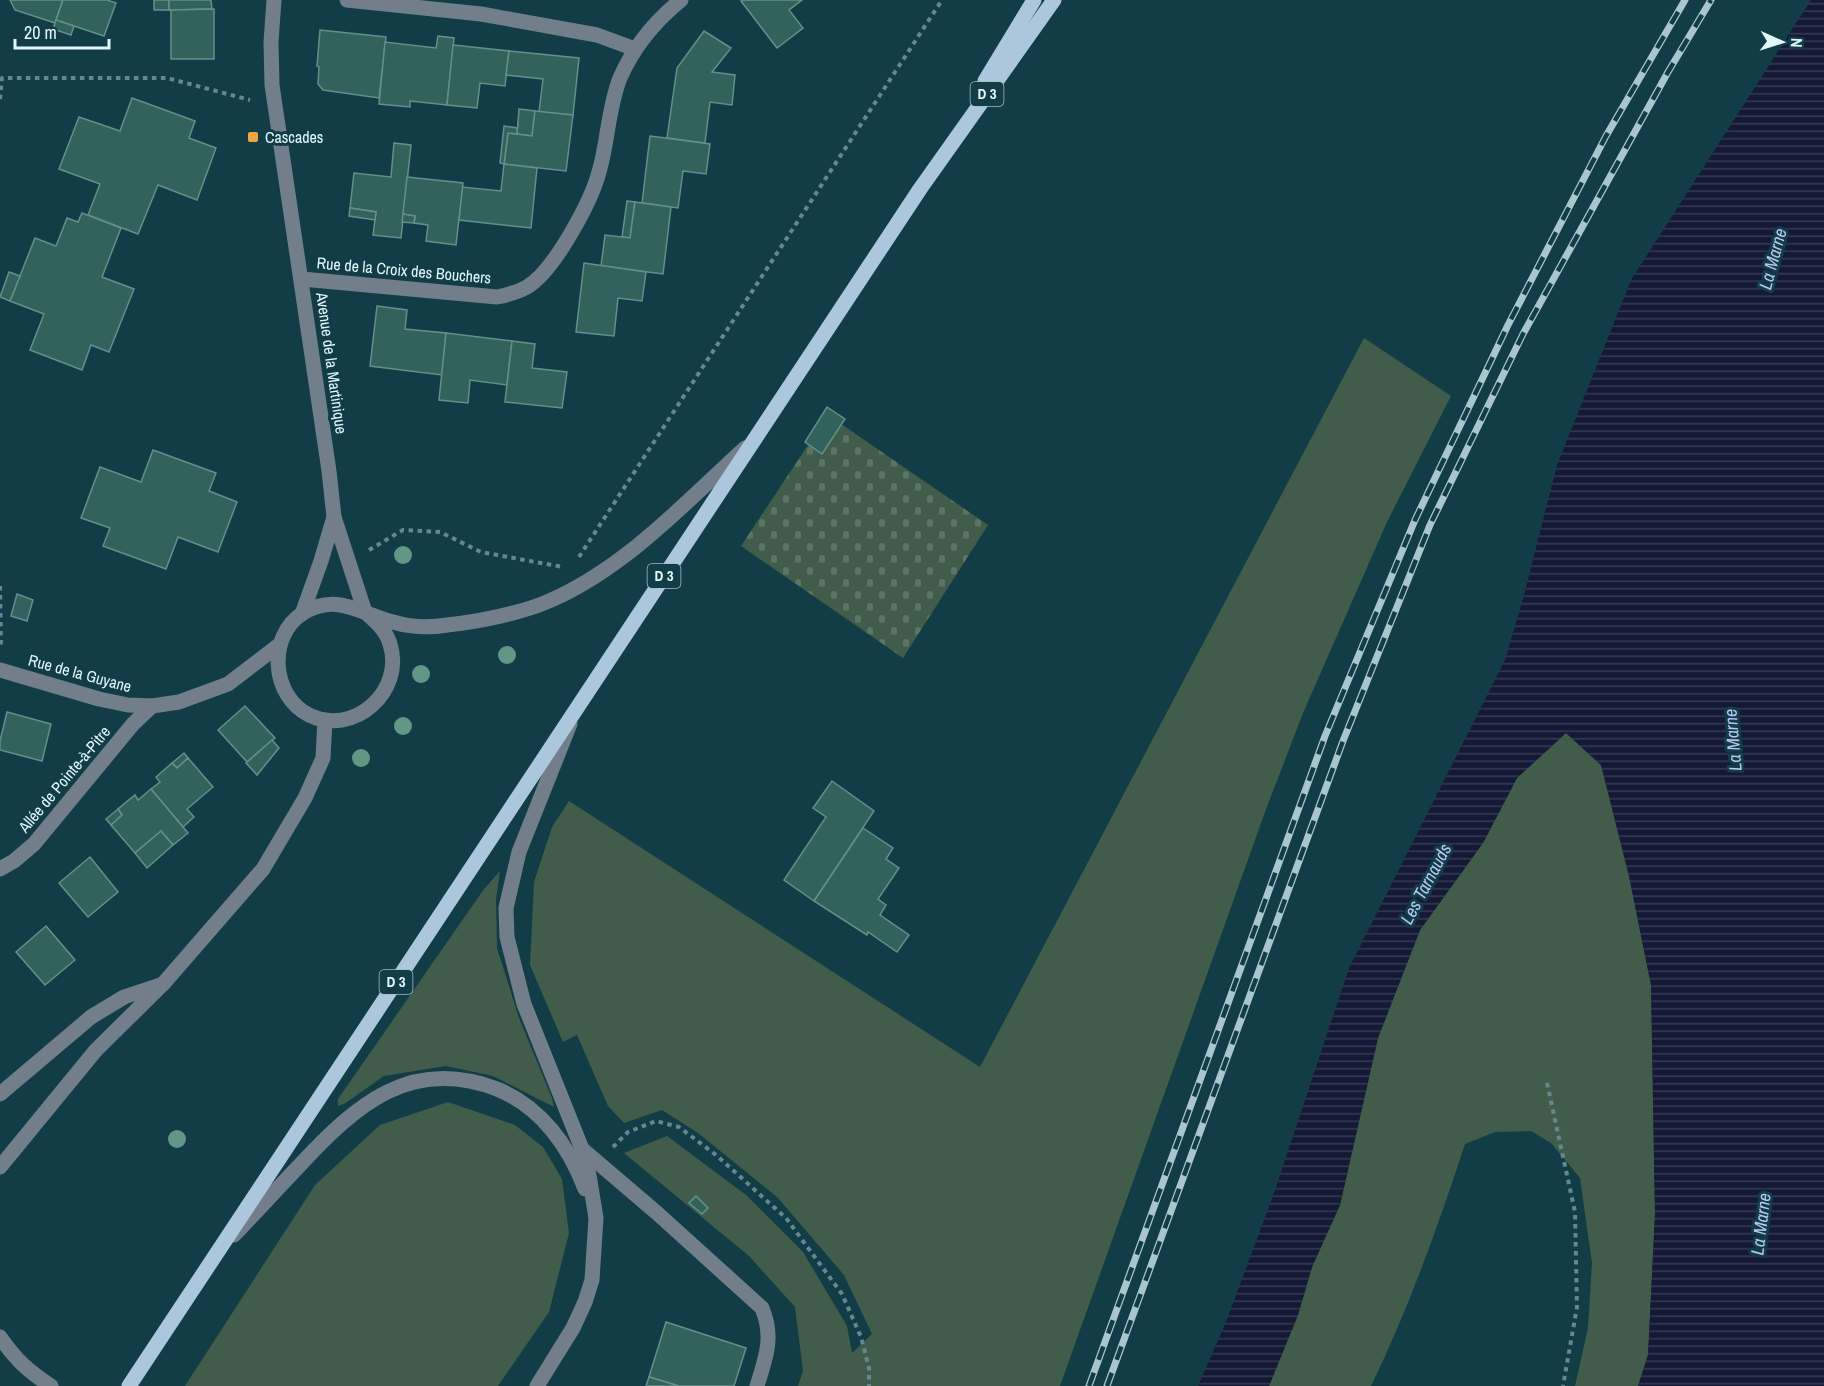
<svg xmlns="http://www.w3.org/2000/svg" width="1824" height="1386" font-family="'Archivo Narrow',sans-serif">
	<defs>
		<pattern id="cemetery-stones" width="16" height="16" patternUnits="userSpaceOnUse" patternTransform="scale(1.5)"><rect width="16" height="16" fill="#415c4b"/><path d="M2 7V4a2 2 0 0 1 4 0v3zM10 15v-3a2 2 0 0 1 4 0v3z" fill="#5c7466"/></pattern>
		<pattern id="water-rules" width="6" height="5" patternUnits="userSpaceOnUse" patternTransform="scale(1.5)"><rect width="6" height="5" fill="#141935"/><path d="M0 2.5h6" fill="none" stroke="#363b53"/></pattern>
	</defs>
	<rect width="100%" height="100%" fill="#123d47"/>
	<g fill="#415c4b">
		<path d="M1364 338 1451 396 1387 522 1303 713 1265 812 1060 1386H798L803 1371 795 1307 749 1256 624 1153 667 1136 746 1195 803 1252 847 1326 852 1353 872 1334 844 1275 777 1197 698 1133 662 1110 624 1123 608 1106 577 1035 563 1042 530 965 534 882 552 827 569 801 980 1067Z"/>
		<path d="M1566 733 1601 765 1629 876 1651 985 1655 1214 1648 1355 1638 1386H1575L1588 1328 1592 1263 1580 1178 1551 1143 1531 1131 1495 1132 1465 1144C1438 1226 1409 1308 1371 1386H1269L1298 1315 1312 1267 1340 1205 1378 1038 1420 930 1483 843 1517 778Z"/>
		<path d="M500 871 496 899 497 948 519 1018 552 1098 554 1107 493 1076 446 1066 384 1076 344 1104 338 1106V1099L484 889Z"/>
		<path d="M448 1102 515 1125 543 1147 562 1179 569 1233 549 1312 498 1386H185L315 1185 380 1125Z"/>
	</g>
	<path fill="url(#cemetery-stones)" d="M828 415 988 525 903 658 741 546Z"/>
	<path fill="url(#water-rules)" d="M1811 0H1824V1386H1638L1648 1355 1655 1214 1651 985 1629 876 1601 765 1566 733 1517 778 1483 843 1420 930 1378 1038 1340 1205 1312 1267 1298 1315 1269 1386H1198L1226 1322 1274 1193 1349 968 1505 660 1523 599 1557 465 1631 280Z"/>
	<g fill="#31625c" stroke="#64908a" stroke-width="1.5">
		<path d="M10 0H63L55 23 15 10Z"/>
		<path d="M63 0H107L116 3 104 36 56 20Z"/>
		<rect x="154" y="0" width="15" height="10"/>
		<path d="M169 0H211L212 9 169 10Z"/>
		<path d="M743 0H802L789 10 803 28 777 48 741 1Z"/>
		<path d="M214 9V59H171V10Z"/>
		<path d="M56 20 74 26 71 35 53 29Z"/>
		<path d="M320 30 386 37 379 98 323 90 318 84 319 67 317 66Z"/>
		<path d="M704 31 731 48 712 72 735 75 732 105 710 102 705 143 667 138 677 68Z"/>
		<path d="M438 36 454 38 447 105 410 101V107L379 104 385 42 436 48Z"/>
		<path d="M453 45 509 51 505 86 480 83 477 108 447 105Z"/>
		<path d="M509 51 579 58 573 115 539 112 543 79 506 75Z"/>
		<path d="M132 98 195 121 189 138 216 148 197 200 158 185 138 234 88 215 100 184 59 169 79 117 120 131Z"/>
		<path d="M519 109 535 111 532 136 517 134Z"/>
		<path d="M535 111 573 115 566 171 504 164 508 133 532 136Z"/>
		<path d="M504 126 517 128V134L508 133 504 164 500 163Z"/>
		<path d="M650 136 710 144 706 174 683 171 678 208 642 203Z"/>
		<path d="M394 143 411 145 401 238 373 235 376 212 350 208 354 173 391 177Z"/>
		<path d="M504 164 537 168 531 228 459 220 462 187 501 191Z"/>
		<path d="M407 177 463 183 456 245 426 241 428 225 414 223 415 216 403 214Z"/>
		<path d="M627 201 635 202 630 238 622 237Z"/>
		<path d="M635 202 671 207 663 274 601 266 605 235 630 238Z"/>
		<path d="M350 208 376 212 375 220 349 216Z"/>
		<path d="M82 213 121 228 102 277 134 289 109 352 91 345 82 370 30 350 44 314 10 301 35 238 56 246 67 218 78 222Z"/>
		<path d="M403 214 415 216 414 223 402 222Z"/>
		<path d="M584 263 646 272 642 301 618 298 614 336 576 332Z"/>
		<path d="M9 272 20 276 10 301 0 297Z"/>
		<path d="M377 306 407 310 405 329 446 333 442 375 370 366Z"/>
		<path d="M446 333 512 341 507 385 470 380 468 403 439 400Z"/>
		<path d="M512 341 535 344 532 368 567 372 562 408 505 402Z"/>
		<path d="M827 407 845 419 822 454 805 442Z"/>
		<path d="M153 450 216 473 209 491 237 502 218 552 178 537 166 569 103 546 110 528 81 518 100 467 141 482Z"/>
		<path d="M17 594 33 600 27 621 11 616Z"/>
		<path d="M245 706 275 738 247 762 218 730Z"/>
		<path d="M7 712 51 724 42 761 0 750V741Z"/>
		<path d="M272 740 279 748 257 775 246 763Z"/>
		<path d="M184 753 188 758 177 768 172 763Z"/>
		<path d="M188 758 213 787 187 809 194 817 183 827 151 789 160 782 156 777 172 763 177 768Z"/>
		<path d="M832 781 874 811 814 901 784 880 826 817 813 808Z"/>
		<path d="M151 789 188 833 173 845 161 831 135 853 111 825 122 815 118 809 135 795 138 800Z"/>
		<path d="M118 809 122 815 111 825 106 819Z"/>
		<path d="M863 828 893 848 886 859 899 868 878 899 886 905 880 915 909 935 897 952 868 932 867 935 814 901Z"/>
		<path d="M161 831 173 845 147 868 135 853Z"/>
		<path d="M90 857 118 892 88 917 59 883Z"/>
		<path d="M46 926 75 960 45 985 16 952Z"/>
		<path d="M696 1196 708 1208 702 1214 689 1203Z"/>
		<path d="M666 1322 746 1348 734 1386H679L649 1377Z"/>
		<path d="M649 1377 679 1386H646Z"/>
	</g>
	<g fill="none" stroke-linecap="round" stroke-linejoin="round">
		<g stroke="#658890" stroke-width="4" stroke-dasharray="4.5 4.5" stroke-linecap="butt">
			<path d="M0 99 2 78H167L250 100"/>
			<path d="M369 550 403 530 440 532 481 552 563 567"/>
			<path d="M579 557 942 0"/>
			<path d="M0 586 1 649"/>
			<path d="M1547 1083 1575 1212 1577 1307 1563 1386"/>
			<path d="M613 1147 628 1132 656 1121 679 1127 716 1155 786 1218 842 1294 861 1337 869 1368V1386"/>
		</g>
		<g stroke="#727f8a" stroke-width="15">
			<path d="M274 0 271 42 272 85 329 471 334 517"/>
			<path d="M347 0 481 14 597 35 635 49"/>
			<path d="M302 279 497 297C507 295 518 292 527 287 554 271 591 202 599 172 608 142 608 108 620 78 634 46 654 22 681 0"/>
			<path d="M365 612C375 621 386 630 390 644 405 691 354 737 309 715 271 696 267 636 303 613 337 592 361 614 393 622 410 627 430 628 447 625 477 622 522 613 549 601 625 568 685 503 745 448"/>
			<path d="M302 614 321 561 334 517 365 612"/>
			<path d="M0 670 99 699 128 705 152 706 179 702 228 684 279 645"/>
			<path d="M0 869 14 861 34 844 133 724 152 706"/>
			<path d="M0 1094 91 1017 124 997 160 985"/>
			<path d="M582 1149 657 1213 762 1308C774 1337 766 1357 757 1386"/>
			<path d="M0 1167 96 1050 163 984 263 869 305 798 323 758 325 720"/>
			<path d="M234 1235C256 1212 278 1188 300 1165 356 1105 410 1056 497 1089 541 1107 569 1146 585 1189"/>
			<path d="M0 1337C16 1360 28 1371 51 1386"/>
			<path d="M537 1386 573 1328 585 1302 592 1280 596 1218 589 1175 582 1149 524 1004 507 937 506 908 519 852 570 724"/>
		</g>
		<g stroke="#acc6dc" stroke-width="15">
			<path d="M985 81 1034 0"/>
			<path d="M129 1386 920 189 1054 0"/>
		</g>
		<defs>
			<g id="rail">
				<path d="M1089 1386 1325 736 1415 520 1508 325 1606 136 1685 0"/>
				<path d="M1107 1386 1343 741 1430 525 1523 334 1668 72 1711 0"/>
			</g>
		</defs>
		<use href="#rail" stroke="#aac6cd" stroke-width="7"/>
		<use href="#rail" stroke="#123d47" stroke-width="4.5" stroke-dasharray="14" stroke-linecap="butt"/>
	</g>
	<g fill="#629786">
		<circle cx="403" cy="555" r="9"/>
		<circle cx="507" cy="655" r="9"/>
		<circle cx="421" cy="674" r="9"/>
		<circle cx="403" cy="726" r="9"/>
		<circle cx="361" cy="758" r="9"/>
		<circle cx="177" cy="1139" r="9"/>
	</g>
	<rect fill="#f3a442" stroke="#123d47" stroke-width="2" x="247" y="131" width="12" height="12" rx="3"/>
	<g text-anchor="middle" stroke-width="6" stroke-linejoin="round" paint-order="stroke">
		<g fill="#123d47" stroke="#a2bfc6" stroke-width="1.5">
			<rect x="970.5" y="82" width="33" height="24" rx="4.5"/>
			<rect x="647.5" y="564" width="33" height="24" rx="4.5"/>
			<rect x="379.5" y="970" width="33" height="24" rx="4.5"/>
		</g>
		<g font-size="15" font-weight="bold" fill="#e0f7fc">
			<text x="987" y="99">D 3</text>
			<text x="664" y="581">D 3</text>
			<text x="396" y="987">D 3</text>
		</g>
		<g font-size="16" fill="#e0f7fc" stroke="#123d47" text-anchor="start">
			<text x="265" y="143">Cascades</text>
		</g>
		<g font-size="16" fill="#e0f7fc" stroke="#123d47">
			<text transform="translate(404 270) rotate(5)" y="6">Rue de la Croix des Bouchers</text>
			<text transform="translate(332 363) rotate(82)" y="6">Avenue de la Martinique</text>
			<text transform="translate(80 673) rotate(15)" y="6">Rue de la Guyane</text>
			<text transform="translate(64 779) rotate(-50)" y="6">Allée de Pointe-à-Pitre</text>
		</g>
		<g font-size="18" font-style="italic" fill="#bac6f5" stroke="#123d47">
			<text transform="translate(1773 259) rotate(-75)" y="6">La Marne</text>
			<text transform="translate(1733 740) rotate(-95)" y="6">La Marne</text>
			<text transform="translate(1426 884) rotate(-62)" y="6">Les Tarnauds</text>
			<text transform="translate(1761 1224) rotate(-83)" y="6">La Marne</text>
		</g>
	</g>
	<g transform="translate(1782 42) rotate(93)" stroke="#123d47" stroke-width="4.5" paint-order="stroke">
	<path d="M0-4.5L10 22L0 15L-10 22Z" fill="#e0f7fc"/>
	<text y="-9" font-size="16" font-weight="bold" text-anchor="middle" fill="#e0f7fc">N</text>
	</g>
	<path d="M15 39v9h94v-9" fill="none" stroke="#e0f7fc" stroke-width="3"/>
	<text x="24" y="39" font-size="18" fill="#e0f7fc" stroke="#123d47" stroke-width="4.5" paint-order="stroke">20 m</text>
</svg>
